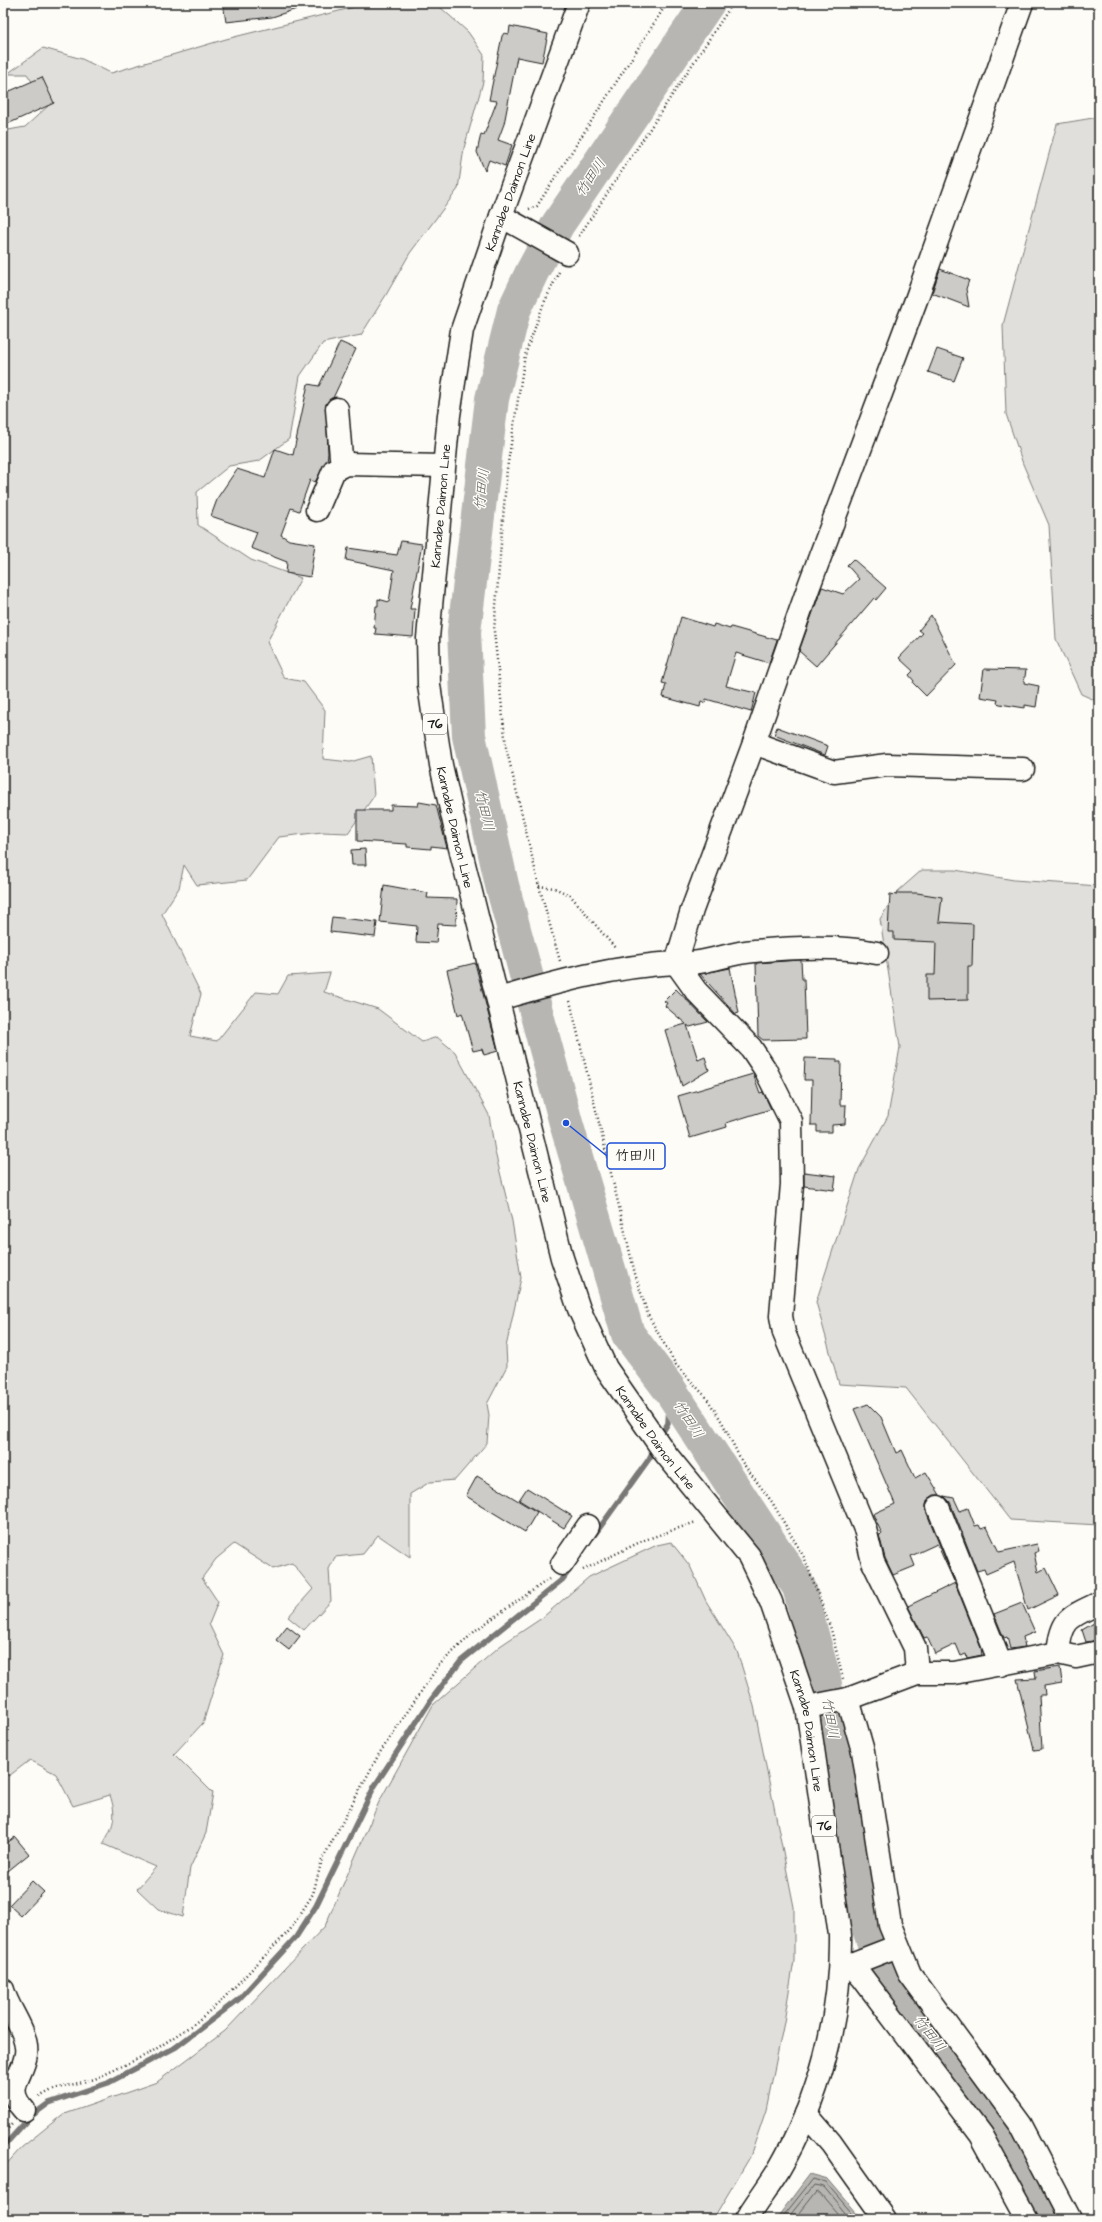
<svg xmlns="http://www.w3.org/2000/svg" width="1102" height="2222" font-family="'Architects Daughter','Klee One',sans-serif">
	<rect width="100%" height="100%" fill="#fdfcf7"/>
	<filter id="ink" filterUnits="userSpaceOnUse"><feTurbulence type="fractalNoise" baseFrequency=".025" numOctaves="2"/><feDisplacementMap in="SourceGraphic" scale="8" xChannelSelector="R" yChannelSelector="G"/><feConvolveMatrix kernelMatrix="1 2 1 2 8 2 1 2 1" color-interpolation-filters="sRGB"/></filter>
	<g filter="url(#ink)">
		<g fill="#e0dfdb" stroke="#7e7e7c">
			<path d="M418 3H431L440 7 468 32 484 55 483 82 464 148 458 189 410 253 386 295 361 335 323 343 300 376 289 439 259 461 229 466 197 492 198 525 251 560 301 578 267 642 284 678 304 682 325 710 323 759 350 762 371 756 374 796 348 833 322 832 279 837 247 880 197 885 184 865 179 888 162 914 201 994 190 1036 217 1041 256 992 278 994 288 976 330 973 324 992 378 1009 422 1042 437 1037 455 1052 489 1115 495 1152 512 1221 521 1278 506 1347 507 1366 487 1404 489 1415 487 1443 455 1480 430 1482 410 1494V1557L378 1535 363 1554 335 1557 329 1569 331 1601 304 1630 288 1617 313 1589 292 1563 273 1569 234 1544 216 1559 202 1578 218 1602 209 1624 224 1655 203 1723 174 1754 213 1793 206 1833 190 1868 183 1917 158 1909 137 1889 156 1867 103 1844C114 1826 117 1816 110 1795L73 1806 56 1774 30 1760 9 1776 3 1772V131L25 127 48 106 27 74H7L43 48 82 59 111 73 226 39 355 7Z"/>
			<path d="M1099 117V702L1081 694 1056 639 1049 525 1023 464 1006 414 1003 325 1057 124Z"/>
			<path d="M922 870H955L1014 880 1099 886V1525L1010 1520 906 1388 839 1384 816 1302 859 1169 888 1116 900 1047 880 919 897 892Z"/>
			<path d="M671 1542 690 1566 706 1601 737 1651 754 1706 794 1907V1961L784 2022 766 2110 750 2157 713 2219H3V2168L21 2148 62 2115 157 2082 225 2031 325 1926 379 1802 433 1705 500 1646 542 1618 589 1577 657 1545Z"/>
		</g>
		<path fill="#b7b6b2" stroke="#797876" d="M810 2174 828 2179 862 2219H776Z"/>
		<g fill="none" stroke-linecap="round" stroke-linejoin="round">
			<g stroke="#5a5a58" stroke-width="1">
				<path d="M781 2219 813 2179 826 2183 857 2219"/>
				<path d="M787 2219 814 2185 824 2187 850 2219"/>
				<path d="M795 2219 817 2191 820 2193 842 2219"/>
			</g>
			<g stroke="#797876" stroke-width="5.5">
				<path d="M660 1437 668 1423 670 1390"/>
				<path d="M593 1537 649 1459 655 1447"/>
				<path d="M3 2147 30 2117 49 2103 108 2083 176 2047 239 1999 296 1937 316 1906 374 1787 431 1700 461 1661 563 1579 571 1568"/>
			</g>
			<path stroke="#b7b6b2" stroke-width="34" d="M708 3 558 224 532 272 514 310 492 399 464 632 469 736 502 885 566 1123 628 1334 670 1390 799 1587 824 1679 869 1929 885 1974 986 2107 1049 2219"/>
		</g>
		<g fill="#cccbc8" stroke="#1c1c1c">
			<path d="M223 3H306V6L272 17 226 22Z"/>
			<path d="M510 26 548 34 542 62 517 57 504 124 498 140 512 145 505 166 489 160 485 171 477 152 481 134 484 135 497 101 489 100 502 36 504 33 509 34Z"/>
			<path d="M42 77 54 103 3 126V94Z"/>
			<path d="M940 269 969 280 966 289 969 307 932 293Z"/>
			<path d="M340 342 356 349 333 398 326 404 328 453 327 461 315 482 310 480 299 511 291 508 281 535 289 540 315 544 310 577 286 573 287 562 251 548 257 532 211 516 218 497 237 469 265 478 275 449 293 455 308 384 319 386Z"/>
			<path d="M937 349 963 358 954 381 928 372Z"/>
			<path d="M401 541 422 544 410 609H415L413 637 375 634 376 628H374L376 606H378V599L389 602 394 570 346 560 348 548 397 555Z"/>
			<path d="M853 559 886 588 876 600 874 598 816 666 799 651 822 587 843 594 859 579 847 565Z"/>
			<path d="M931 615 956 665 926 696 913 683 914 681 909 675 913 671 899 658 923 633 919 630Z"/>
			<path d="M681 617 713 627 714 624 730 629 731 627 777 640 769 663 736 653 726 686 756 693 751 712 706 699 705 703 701 701 700 707 663 697 666 684 662 683Z"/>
			<path d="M984 669 1026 670 1024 683 1039 686 1036 707 1025 705V708L1000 704 997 703 998 700 980 697Z"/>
			<path d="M777 727 828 746 825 755 774 735Z"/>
			<path d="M419 802 436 805 447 848 431 846V849L407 847V844L357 841V810H391V805L418 806Z"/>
			<path d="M365 849 366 865H352L351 850Z"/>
			<path d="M384 885 428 893 427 898 457 899 456 925 438 924 436 943 416 942 417 926 380 922Z"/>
			<path d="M896 893H917L942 897 939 922 973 924 972 966H968V1000L927 1001V975H935L936 942 894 940V932H888L890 894 897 895Z"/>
			<path d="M332 917 377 922 375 937 330 932Z"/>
			<path d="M801 960 802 979H804L806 1039 763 1040 758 1036 756 963Z"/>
			<path d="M475 963 498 1051 484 1055 482 1049 473 1051 462 1013 458 1015 447 970Z"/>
			<path d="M730 968 739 1013 736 1014 700 974Z"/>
			<path d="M676 989 708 1022 690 1027 687 1025 698 1060 705 1057 709 1070 682 1086 665 1030 686 1024 665 1006 667 1003 664 1001Z"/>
			<path d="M805 1058 837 1059V1062H841L840 1105H846L845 1124 832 1125V1132H817V1125H811L812 1080H804Z"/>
			<path d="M753 1074 760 1093 763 1092 771 1109 726 1123 727 1127 690 1138 678 1096Z"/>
			<path d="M804 1172 836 1176 834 1190 804 1186Z"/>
			<path d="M868 1404 881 1417 896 1453 902 1450 915 1478 926 1472 940 1495H934L928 1499 926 1505V1511L954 1581 937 1544 911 1556 915 1566 893 1575 885 1558 879 1535 882 1534 873 1514 895 1504 854 1409Z"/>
			<path d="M477 1476 537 1512 525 1532 466 1496Z"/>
			<path d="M527 1488 572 1516 564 1528 519 1500Z"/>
			<path d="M944 1496 954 1498 960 1511 968 1508 975 1526 979 1525 981 1529 987 1527 999 1552 1037 1544 1039 1551 1034 1553 1038 1572 1046 1568 1059 1595 1028 1610 1014 1562 986 1574 984 1569 977 1571 950 1502Z"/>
			<path d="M955 1583 981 1648 982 1655 967 1658 966 1654 961 1656 956 1644 935 1654 927 1637 924 1638 908 1606Z"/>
			<path d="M1022 1603 1035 1632 1023 1637 1025 1647 1010 1649 1007 1637 1004 1638 994 1614Z"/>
			<path d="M1099 1620V1640L1086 1642 1082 1630Z"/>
			<path d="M287 1626 300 1636 289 1650 276 1640Z"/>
			<path d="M1060 1667 1062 1683 1044 1686 1045 1695H1039L1042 1749 1034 1750 1017 1679 1036 1678 1035 1671Z"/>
			<path d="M15 1837 29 1854 3 1875V1846Z"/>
			<path d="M32 1881 44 1892 21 1916 9 1905Z"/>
		</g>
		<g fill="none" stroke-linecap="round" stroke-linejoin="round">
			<defs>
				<g id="minor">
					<path d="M501 216 567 253"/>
					<path d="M337 409 341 457 346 464"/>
					<path d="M317 510 334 470 346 464 443 466"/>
					<path d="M754 743 834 772 887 765 1023 769"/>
					<path d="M676 963 696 991 751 1048 765 1069 791 1121 792 1184 781 1316 784 1333 865 1529 873 1562 915 1648 917 1673"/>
					<path d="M676 963C706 965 726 953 754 951 795 947 838 945 877 953"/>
					<path d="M499 999C556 982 615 966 676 963L692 910 754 743 809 586 916 300 1022 3"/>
					<path d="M938 1507 1001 1665"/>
					<path d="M562 1564 588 1526"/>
					<path d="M1058 1653C1061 1618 1070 1617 1099 1603"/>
					<path d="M848 1699 863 1751 890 1925 910 1974 1021 2125 1070 2219"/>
					<path d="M807 1707 848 1699 917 1673H954L1058 1653 1076 1657 1099 1652"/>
					<path d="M851 1965 862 1977 981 2135 1027 2219"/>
					<path d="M841 1968 898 1946"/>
					<path d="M3 1990C8 2010 29 2033 26 2054 23 2077 3 2088 24 2110"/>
					<path d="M806 2114 831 2143 885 2219"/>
				</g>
				<g id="primary">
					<path id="s1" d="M579 3 501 216 462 330 449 415 428 638 429 685 441 765 458 840 562 1258 579 1309 606 1368 665 1453 749 1556 771 1602 807 1707 840 1935C841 2017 820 2099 778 2171 768 2187 756 2203 746 2219"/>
				</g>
			</defs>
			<use href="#minor" stroke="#1c1c1c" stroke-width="25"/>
			<use href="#primary" stroke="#1c1c1c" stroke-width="25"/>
			<g stroke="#1c1c1c" stroke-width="2.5" stroke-dasharray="1 3" stroke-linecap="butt">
				<path d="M529 209 537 206 667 3"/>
				<path d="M579 236 733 3"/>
				<path d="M559 272 544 303 525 355 507 469 494 631 506 747 539 886 560 961"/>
				<path d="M539 886 554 888 570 895 616 949"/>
				<path d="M570 1001 635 1274 648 1315 676 1365 706 1397 722 1422 742 1462 772 1502 805 1559 831 1629 843 1679"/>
				<path d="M583 1570 642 1541 696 1522"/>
				<path d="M39 2097 54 2089 95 2079 150 2053 195 2023 218 2004 290 1930 313 1894 322 1860 379 1754 439 1665 476 1630 549 1579"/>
				<path d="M3 2134 12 2124"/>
			</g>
			<use href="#minor" stroke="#fdfcf7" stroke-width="22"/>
			<use href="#primary" stroke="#fdfcf7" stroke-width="22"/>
		</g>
	</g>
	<g text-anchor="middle" stroke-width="3" stroke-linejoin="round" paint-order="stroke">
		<g fill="#fdfcf7" stroke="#605f5e" stroke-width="1">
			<rect x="423" y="714" width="24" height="20" rx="3"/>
			<rect x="812" y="1816" width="24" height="20" rx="3"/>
		</g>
		<g font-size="12" font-weight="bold" fill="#1c1c1c">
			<text x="435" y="728">76</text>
			<text x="824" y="1830">76</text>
		</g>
		<g font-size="13" fill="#1c1c1c" stroke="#fdfcf7">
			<text transform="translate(510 192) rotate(-70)" y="5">Kannabe Daimon Line</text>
			<text transform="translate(440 506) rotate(-85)" y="5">Kannabe Daimon Line</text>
			<text dy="5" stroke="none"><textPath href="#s1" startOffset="849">Kannabe Daimon Line</textPath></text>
			<text dy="5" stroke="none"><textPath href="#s1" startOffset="1173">Kannabe Daimon Line</textPath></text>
			<text dy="5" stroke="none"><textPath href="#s1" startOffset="1497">Kannabe Daimon Line</textPath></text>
			<text dy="5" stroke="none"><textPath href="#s1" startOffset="1833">Kannabe Daimon Line</textPath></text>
		</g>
		<g font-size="14" font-style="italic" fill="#5a5a58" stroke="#fdfcf7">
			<text transform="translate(590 177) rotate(-56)" y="5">竹田川</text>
			<text transform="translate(481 489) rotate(-83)" y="5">竹田川</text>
			<text transform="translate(485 810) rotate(77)" y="5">竹田川</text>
			<text transform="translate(689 1419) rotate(57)" y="5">竹田川</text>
			<text transform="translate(831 1718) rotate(80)" y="5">竹田川</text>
			<text transform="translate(930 2033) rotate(53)" y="5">竹田川</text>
		</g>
	</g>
	<path fill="none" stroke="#1d4ed8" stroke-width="1.5" d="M566 1123L607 1156"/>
	<circle fill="#1d4ed8" stroke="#fdfcf7" stroke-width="1.5" cx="566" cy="1123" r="4"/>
	<rect fill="#fdfcf7" stroke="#1d4ed8" stroke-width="1.5" x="607" y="1143" width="58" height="26" rx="4"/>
	<g font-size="14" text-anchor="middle" font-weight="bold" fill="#1c1c1c">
		<text x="636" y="1160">竹田川</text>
	</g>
	<rect width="1102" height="2222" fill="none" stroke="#fdfcf7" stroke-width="16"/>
	<rect x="8" y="8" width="1086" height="2206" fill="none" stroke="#1c1c1c" stroke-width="1.5" filter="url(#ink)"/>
</svg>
